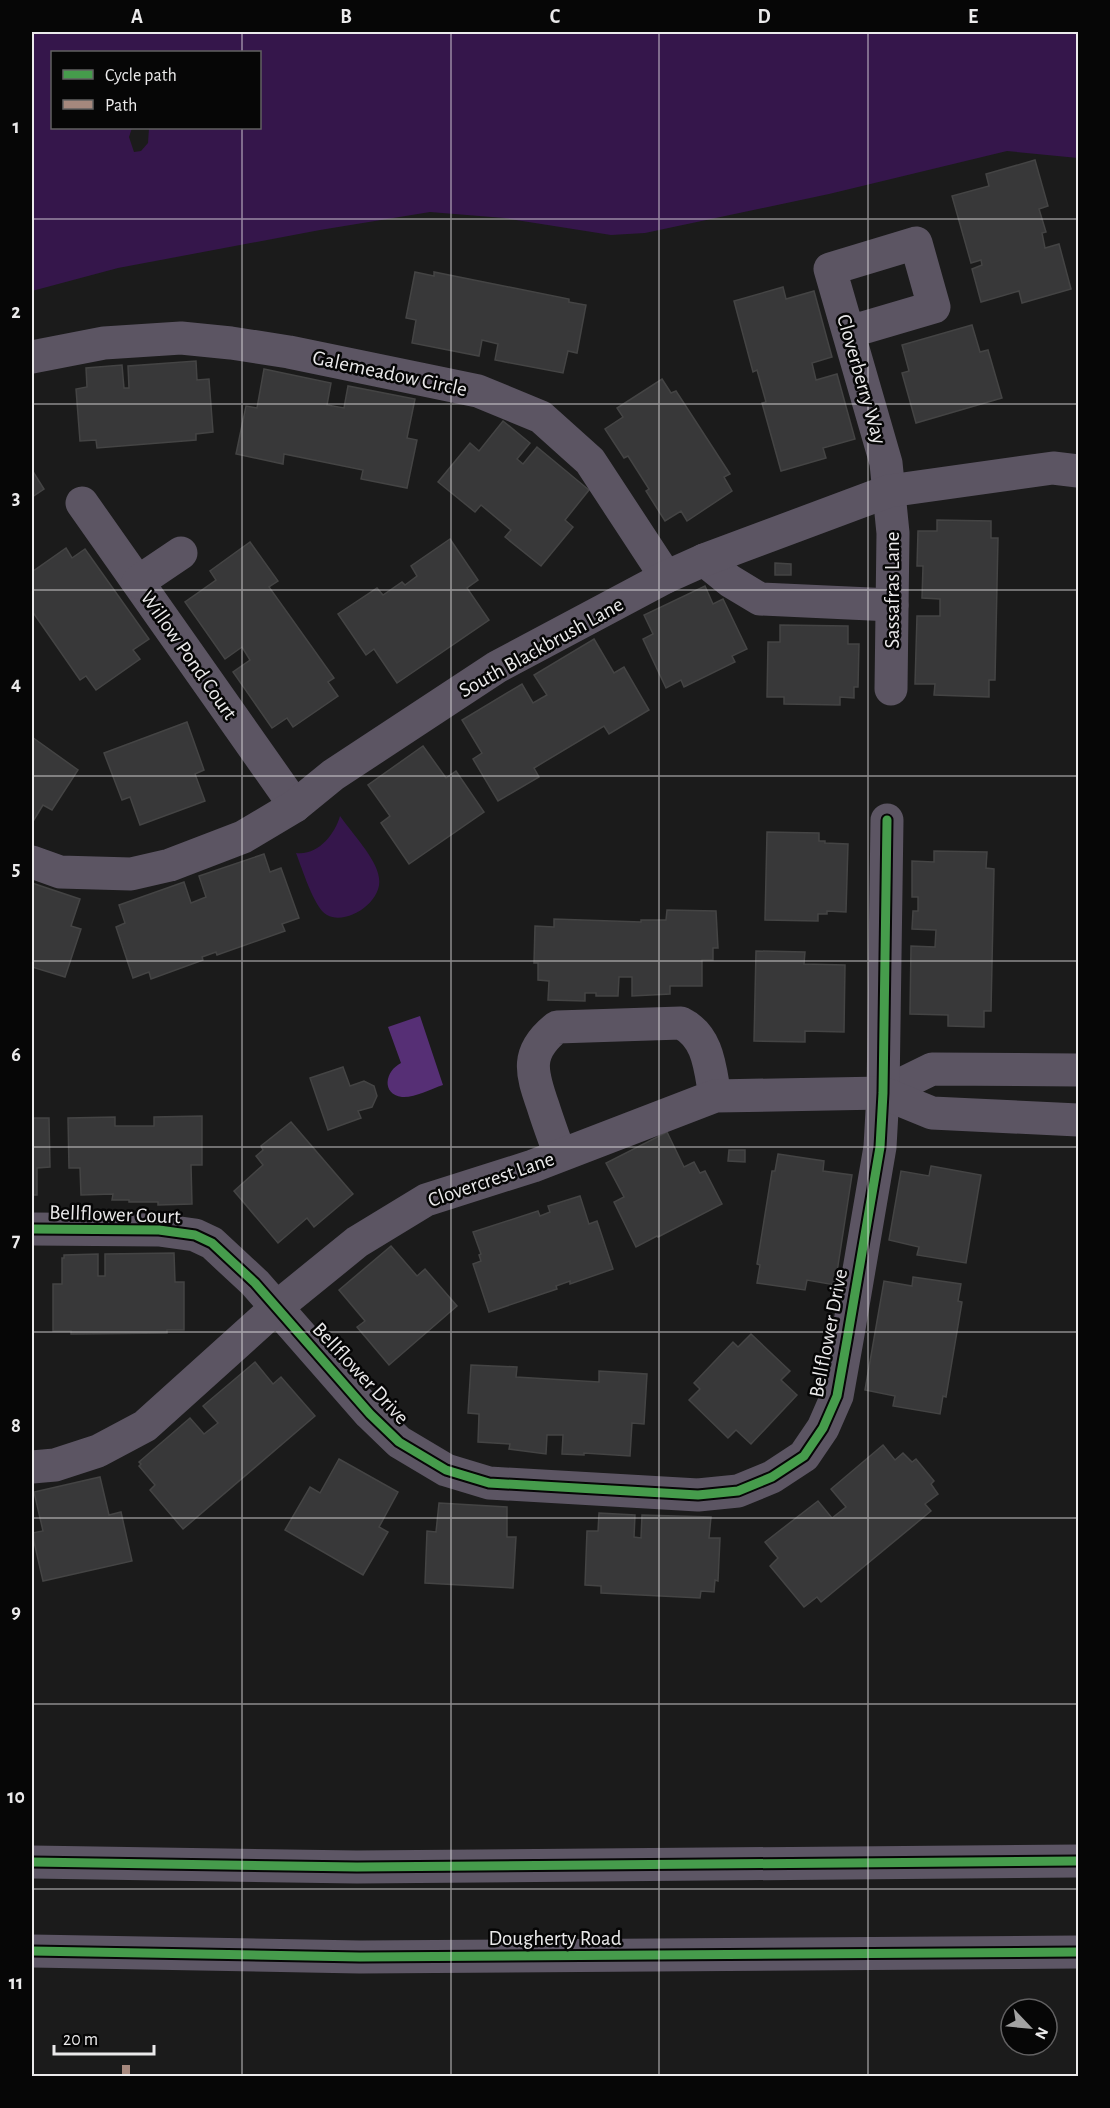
<svg xmlns="http://www.w3.org/2000/svg" width="1110" height="2108" font-family="'Alegreya Sans',sans-serif">
	<rect width="100%" height="100%" fill="#1b1b1b"/>
	<g fill="#35164b" fill-rule="evenodd">
		<path d="M32 32H1078V158L1007 151 829 194 645 233 611 235 504 218 430 212 320 230 118 268 32 291ZM52 52H260V128H149L148 143 141 151 134 152 129 137 132 128H52Z"/>
		<path d="M340 816C351 832 377 859 379 878 383 902 346 926 327 915 314 908 302 868 296 853 318 856 335 834 340 816Z"/>
	</g>
	<path fill="#562f75" d="M420 1016 443 1085C431 1089 414 1098 402 1097 381 1094 385 1071 401 1063L388 1027Z"/>
	<g fill="#383839" stroke="#444" stroke-width="1.5">
		<path d="M1035 160 1048 206 1039 209 1046 232 1042 233 1045 248 1059 244 1071 289 1022 303 1019 291 981 302 972 269 982 265 981 260 971 263 952 196 989 186 986 174Z"/>
		<path d="M415 272 434 276V272L569 299V302L586 305 577 353 568 351 563 373 495 360 498 344 482 340 479 356 412 343 416 320 406 318Z"/>
		<path d="M783 287 786 299 814 291 832 357 812 363 816 380 837 374 855 439 823 448 826 458 781 471 762 403 766 402 757 370 753 372 734 301Z"/>
		<path d="M972 325 980 352 988 350 1002 398 916 423 902 373 909 371 902 345Z"/>
		<path d="M196 361 197 380 209 379 213 432 196 434V440L97 448 96 440 80 441 76 389 87 387 86 368 122 365 124 388H129L128 366Z"/>
		<path d="M264 369 331 383 327 405 344 408 348 386 415 399 407 438 417 440 407 488 361 479 363 470 284 454 283 464 236 454 246 406 257 408Z"/>
		<path d="M662 379 671 393 676 391 730 474 724 477 732 491 687 521 681 511 665 521 646 491 649 489 628 456 624 458 605 429 623 417 617 408Z"/>
		<path d="M503 421 530 443 517 459 523 464 537 447 589 490 565 520 573 527 541 566 505 537 511 530 481 505 475 512 438 482 470 443 479 451Z"/>
		<path d="M32 470 44 489 32 497Z"/>
		<path d="M937 520 991 521V538H998L995 680H989V697L934 695 935 684H915L917 616H940V599L922 598 923 566H917L918 531H937Z"/>
		<path d="M450 539 478 580 467 588 489 620 397 683 374 649 366 655 338 614 377 588 383 595 402 582 405 585 417 576 411 566Z"/>
		<path d="M250 542 278 581 269 587 334 678 328 682 338 696 293 727 287 718 272 728 233 672 250 660 242 647 225 659 185 602 216 580 210 571Z"/>
		<path d="M66 548 72 558 85 549 149 639 133 650 140 659 96 690 86 676 80 680 32 611V572Z"/>
		<path d="M775 563 791 564V575H775Z"/>
		<path d="M705 586 713 604 723 599 747 649 732 656 735 662 684 687 681 680 666 688 643 639 653 634 644 615Z"/>
		<path d="M780 625 848 626V644H859L858 687H854V698L840 697V705L784 704V697H767L768 642H780Z"/>
		<path d="M594 639 614 673 624 667 649 710 609 734 604 726 534 768 539 777 498 801 473 759 482 753 462 720 522 684 533 703 547 695 534 675Z"/>
		<path d="M187 722 204 770 195 774 205 801 140 825 130 797 122 800 104 753Z"/>
		<path d="M32 737 78 770 52 810 43 805 32 823Z"/>
		<path d="M423 746 446 778 456 771 484 812 409 864 381 823 390 816 368 785Z"/>
		<path d="M767 832 819 833V841H825V843L848 844 846 912 827 911V914H818V921L765 920Z"/>
		<path d="M934 851 987 852 986 868 994 869 991 1011H984V1027L948 1026V1015L910 1014 911 946 935 947 936 930 912 929 913 911H918V897H912V861L934 862Z"/>
		<path d="M264 854 270 872 281 868 299 918 282 924 285 931 217 955 216 952 202 957 203 960 151 979 149 972 133 978 116 927 125 923 119 905 184 882 191 903 206 897 199 876Z"/>
		<path d="M32 883 80 899 71 926 81 929 65 977 32 967Z"/>
		<path d="M667 910 716 911 718 948H713V960H702V986H670V994L632 996V977H619L618 996H596V993H585V1001L548 1000 549 981 538 980V963H534L535 926 554 927V919L641 922V920H666Z"/>
		<path d="M756 951 805 952 804 964 845 965 844 1032 805 1031V1042L754 1041Z"/>
		<path d="M343 1067 350 1086 364 1081 374 1086 377 1096 372 1107 358 1111 361 1118 328 1130 310 1078Z"/>
		<path d="M202 1116V1165H191L192 1204 158 1205V1202H129V1200H112L113 1194 81 1195 80 1168H69L68 1118 115 1117V1126H154V1117Z"/>
		<path d="M32 1118H49L50 1167 37 1168V1195H32Z"/>
		<path d="M291 1122 353 1194 314 1227 307 1218 278 1243 234 1191 263 1165 256 1156 263 1150 261 1146Z"/>
		<path d="M667 1132 684 1167 694 1162 700 1173 705 1171 722 1204 658 1237 657 1236 636 1247 614 1202 624 1197 606 1163Z"/>
		<path d="M729 1150H745V1162L728 1161Z"/>
		<path d="M778 1154 824 1161 823 1171 852 1175 835 1285 807 1280 805 1290 757 1283 760 1265 757 1264 772 1171H775Z"/>
		<path d="M931 1166 981 1175 966 1263 917 1255 919 1247 889 1240 901 1171 929 1176Z"/>
		<path d="M580 1196 589 1224 597 1221 613 1269 570 1284V1281L556 1286 557 1289 489 1312 473 1264 481 1261 479 1255 481 1254 473 1232 538 1211 540 1216 550 1212 548 1206Z"/>
		<path d="M391 1246 417 1276 425 1269 457 1306 389 1365 357 1327 365 1321 339 1290Z"/>
		<path d="M174 1253 175 1282H184V1330H167V1333L71 1334V1331H53V1284H62V1258H64V1255L98 1254V1276H105V1254Z"/>
		<path d="M913 1277 961 1284 958 1301 962 1302 946 1397 943 1396 940 1414 893 1406 895 1396 865 1390 884 1281 912 1286Z"/>
		<path d="M751 1334 790 1371 781 1380 797 1395 751 1444 736 1430 728 1438 689 1400 700 1389 694 1383 733 1342 738 1347Z"/>
		<path d="M255 1362 273 1384 281 1377 315 1416 183 1529 150 1490 155 1485 139 1466 141 1464 139 1462 190 1418 204 1434 218 1423 203 1406Z"/>
		<path d="M471 1365 517 1367 516 1377 599 1382V1371L647 1374 644 1424 632 1423 630 1456 584 1453V1455L562 1454 563 1435H547L546 1454 509 1449 510 1444 478 1442 479 1414 468 1413Z"/>
		<path d="M883 1445 895 1460 903 1453 912 1462 916 1459 934 1481 931 1484 938 1494 925 1504 931 1511 821 1602 817 1597 804 1607 770 1566 778 1558 765 1542 818 1501 832 1518 846 1507 831 1489Z"/>
		<path d="M339 1459 398 1492 379 1527 388 1532 363 1575 285 1530 310 1487 320 1493Z"/>
		<path d="M100 1477 109 1515 121 1512 132 1561 43 1581 32 1533 43 1531 34 1492Z"/>
		<path d="M439 1503 507 1507V1537H516L513 1588 425 1583 427 1531 436 1532Z"/>
		<path d="M599 1513 635 1515 634 1537 641 1538 642 1515 711 1517 709 1538H720L718 1581 715 1580 714 1592 701 1591 700 1598 601 1593V1586L585 1585 587 1531H598Z"/>
	</g>
	<g fill="none" stroke-linecap="round" stroke-linejoin="round">
		<g stroke="#5c5563" stroke-width="33">
			<path d="M849 332 934 307 916 243 830 269 886 463 893 533 891 689"/>
			<path d="M32 357 104 343 181 338 231 343 289 352 478 391 541 417 590 461 666 577"/>
			<path d="M82 503 295 806"/>
			<path d="M704 560 730 581 760 599 892 605"/>
			<path d="M138 582 181 553"/>
			<path d="M32 862 60 872 131 874 170 865 243 837 295 806 333 775 497 667 666 577 704 560 889 491 1053 468 1078 471"/>
			<path d="M883 1093 932 1069 1078 1070"/>
			<path d="M560 1155C554 1138 548 1122 543 1106 531 1072 525 1052 557 1027L681 1023C709 1037 710 1069 715 1096"/>
			<path d="M32 1229 159 1230 195 1235 212 1243 255 1283 370 1414 399 1442 446 1470 489 1483 698 1495 738 1491 772 1477 804 1456 823 1428 837 1396 847 1340 880 1147 883 1093 887 820"/>
			<path d="M32 1467 55 1465 98 1451 145 1426 277 1307 357 1242 426 1200 533 1166 715 1096 883 1093 932 1113 1078 1120"/>
		</g>
		<g stroke="#5d5665" stroke-width="33">
			<path d="M32 1862 357 1867 1078 1861"/>
			<path d="M32 1951 360 1957 1078 1952"/>
		</g>
		<path stroke="#a5887d" stroke-width="8" stroke-dasharray="15 8" stroke-linecap="butt" d="M126 2076V2065"/>
		<defs>
			<g id="cycleway">
				<path d="M32 1229 159 1230 195 1235 212 1243 255 1283 370 1414 399 1442 446 1470 489 1483 698 1495 738 1491 772 1477 804 1456 823 1428 837 1396 847 1340 880 1147 883 1093 887 820"/>
				<path d="M32 1862 357 1867 1078 1861"/>
				<path d="M32 1951 360 1957 1078 1952"/>
			</g>
		</defs>
		<use href="#cycleway" stroke="#060606" stroke-width="13"/>
		<use href="#cycleway" stroke="#469c4c" stroke-width="9"/>
	</g>
	<path fill="none" stroke="#ebeaeb" stroke-width="1.5" stroke-opacity="0.55" d="M242 32V52M451 32V2076M659 32V2076M868 32V2076M242 128V2076M32 219H1078M32 404H1078M32 590H1078M32 776H1078M32 961H1078M32 1147H1078M32 1332H1078M32 1518H1078M32 1704H1078M32 1889H1078"/>
	<g text-anchor="middle" stroke-width="5" stroke-linejoin="round" paint-order="stroke">
		<g font-size="21" fill="#ebeaeb" stroke="#060606">
			<text transform="translate(390 373) rotate(12)" y="7">Galemeadow Circle</text>
			<text transform="translate(862 379) rotate(74)" y="7">Cloverberry Way</text>
			<text transform="translate(892 590) rotate(-90)" y="7">Sassafras Lane</text>
			<text transform="translate(541 647) rotate(-29)" y="7">South Blackbrush Lane</text>
			<text transform="translate(189 655) rotate(55)" y="7">Willow Pond Court</text>
			<text transform="translate(491 1179) rotate(-19)" y="7">Clovercrest Lane</text>
			<text transform="translate(115 1214) rotate(2)" y="7">Bellflower Court</text>
			<text transform="translate(828 1333) rotate(-79)" y="7">Bellflower Drive</text>
			<text transform="translate(361 1373) rotate(47)" y="7">Bellflower Drive</text>
			<text x="555" y="1945">Dougherty Road</text>
		</g>
	</g>
	<rect width="1110" height="2108" fill="none" stroke="#060606" stroke-width="66"/>
	<rect x="51" y="51" width="210" height="78" fill="#060606" stroke="#626162" stroke-width="1.5"/>
	<rect x="63" y="70" width="30" height="9" fill="#469c4c" stroke="#626162" stroke-width="1.5"/>
	<text x="105" y="81" font-size="18" fill="#ebeaeb">Cycle path</text>
	<rect x="63" y="100" width="30" height="9" fill="#a5887d" stroke="#626162" stroke-width="1.5"/>
	<text x="105" y="111" font-size="18" fill="#ebeaeb">Path</text>
	<g transform="translate(1029 2027) rotate(116)"><circle r="28" fill="#060606" stroke="#626162" stroke-width="1.5"/>
	<path d="M0-4.5L10 22L0 15L-10 22Z" fill="#a2a2a2"/>
	<text y="-9" font-size="16" font-weight="bold" text-anchor="middle" fill="#ebeaeb">N</text>
	</g>
	<path d="M54 2045v9h100v-9" fill="none" stroke="#ebeaeb" stroke-width="3"/>
	<text x="63" y="2045" font-size="18" fill="#ebeaeb" stroke="#060606" stroke-width="4.5" paint-order="stroke">20 m</text>
	<rect x="33" y="33" width="1044" height="2042" fill="none" stroke="#ebeaeb" stroke-width="2"/>
	<g font-size="20" text-anchor="middle" font-weight="bold" fill="#ebeaeb">
		<text x="137" y="23">A</text>
		<text x="346" y="23">B</text>
		<text x="555" y="23">C</text>
		<text x="764" y="23">D</text>
		<text x="973" y="23">E</text>
		<text x="16" y="133">1</text>
		<text x="16" y="318">2</text>
		<text x="16" y="504">3</text>
		<text x="16" y="690">4</text>
		<text x="16" y="875">5</text>
		<text x="16" y="1061">6</text>
		<text x="16" y="1246">7</text>
		<text x="16" y="1432">8</text>
		<text x="16" y="1618">9</text>
		<text x="16" y="1803">10</text>
		<text x="16" y="1989">11</text>
	</g>
</svg>
